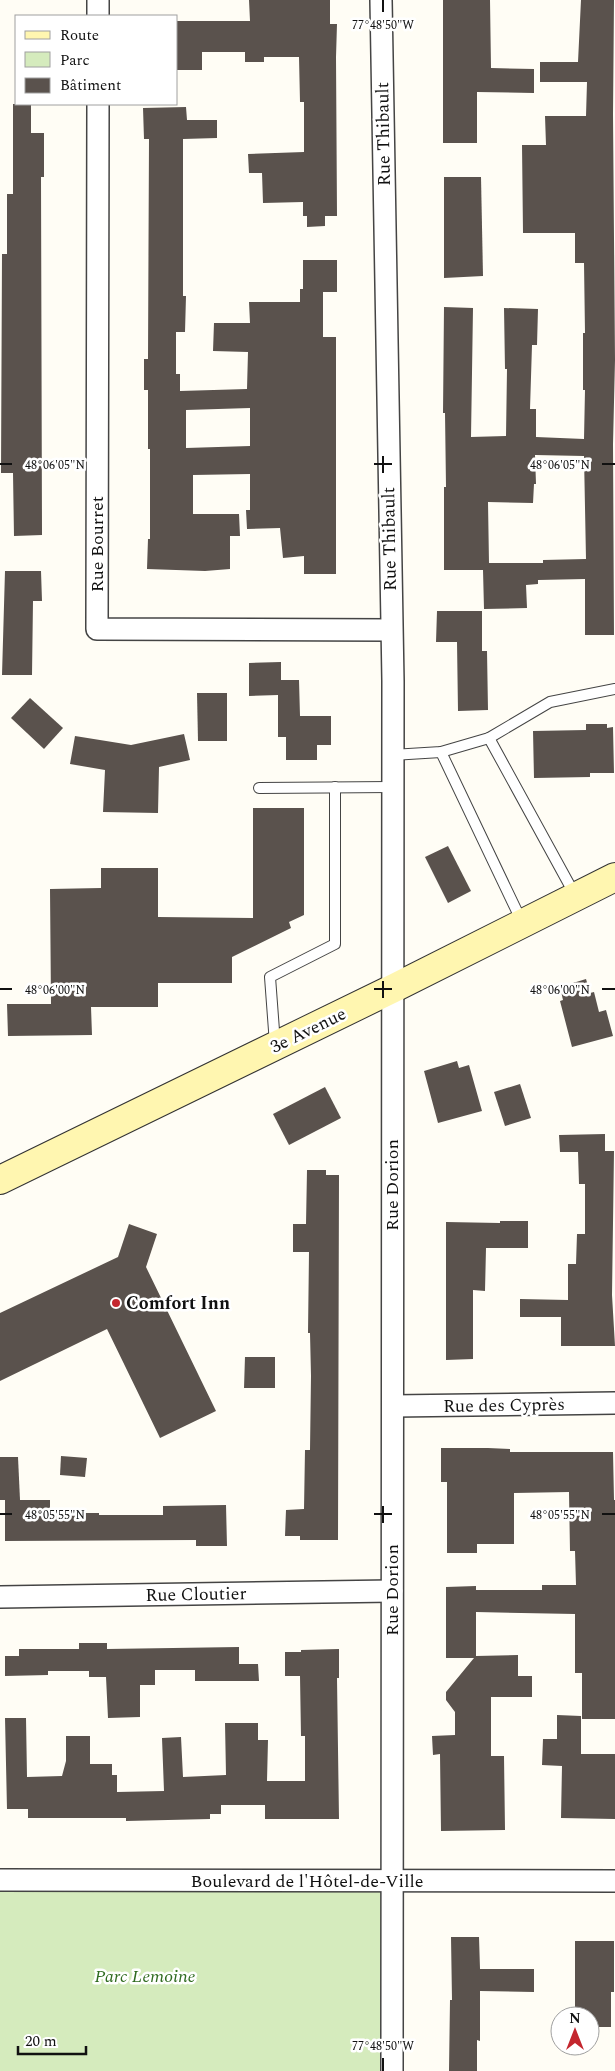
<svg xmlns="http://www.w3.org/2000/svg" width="615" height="2071" font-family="Spectral,serif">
	<rect width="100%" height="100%" fill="#fffdf5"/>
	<path fill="#d5ebbd" d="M0 1880 392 1881 393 2071H0Z"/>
	<g fill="#5a524d" fill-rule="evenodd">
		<path d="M249 0H330V24H337L336 57 337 216H325V226L307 227V216H303V202L263 203 262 173H249L248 154 304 152V102H300L299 57H264V62H245V52H202V70H176V21H250Z"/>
		<path d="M443 0H490L491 68 534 69V93L477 92V143H443Z"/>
		<path d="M581 0H614L613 114 615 360 613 444 614 635H585V579L538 580V584L526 585 527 608 484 609 483 570H444V487H446L445 413H443L444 307 473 308 471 437 506 436 507 369H505L504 308 538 309 537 345H532L530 409H536V437L584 439 585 390H583V333H585L584 263H575V233H523L522 145H546L545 116H586L587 82H540V62H578ZM535 455 584 456 586 559 543 560V563H489L488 502 533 503 534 484H536Z"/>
		<path d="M13 104H31V133H44V177H41L42 535 14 536 13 473H1L2 254H7V194H13Z"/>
		<path d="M186 107 187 120H217V138L183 139V296H186L185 332H176V374H180V391L247 389 248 352 213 351 214 323H250L249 302H300V289H303V260H337V292H323V337H336V574H304V556L283 558 280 528 247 529 246 510H250V474L193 475V514H239L240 536H230V569L205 571 147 569 148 539H150V449H148V390H144V359H148L149 139H144L143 108ZM250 408V446L186 448V410Z"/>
		<path d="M444 177H481L483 276 444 278Z"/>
		<path d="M5 571H41L42 601H33L32 675H2Z"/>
		<path d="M437 611H482V651H487L488 710 458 711 457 642H436Z"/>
		<path d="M281 662V680H299L300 716H331V745H317V760H286V737H278V695L249 696V663Z"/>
		<path d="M197 693H227V741H198Z"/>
		<path d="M30 698 63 728 44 749 11 718Z"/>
		<path d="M586 724H607V728L613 727 614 773H590V777L534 778 533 731 586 730Z"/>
		<path d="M184 734 190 760 159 767 158 813 103 812 105 770 70 764 75 736 131 745Z"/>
		<path d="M253 808H304V915L289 922 291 928 232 957V983H158V1007H91L92 1035 8 1036 7 1004H51L50 889 101 888V868H158V917L253 918Z"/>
		<path d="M448 846 471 891 448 903 425 857Z"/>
		<path d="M586 979 590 993 594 992 599 1012 606 1010 613 1036 572 1047 560 1001 563 1000 560 987Z"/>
		<path d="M457 1061 459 1068 469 1065 482 1111 438 1123 424 1071Z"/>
		<path d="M520 1084 531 1118 505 1126 494 1092Z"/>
		<path d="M325 1087 341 1118 289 1145 273 1114Z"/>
		<path d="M605 1134V1151H614L612 1295 615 1346H561V1317H520V1299L568 1300V1264H576L577 1234H585V1184H579L578 1152H560L559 1135Z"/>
		<path d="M307 1170H326V1175H339L338 1540H300V1536H285L286 1510 304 1509 305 1450H310L311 1376 310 1333H308L309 1252H293V1224H306Z"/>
		<path d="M500 1221H528V1248H486L485 1291 473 1290V1359L446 1360V1222L500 1223Z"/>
		<path d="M129 1224 157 1234 146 1267 216 1411 160 1438 107 1329 0 1381V1313L118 1257Z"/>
		<path d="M245 1357H275V1388H244Z"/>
		<path d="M441 1448H488L510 1449V1452H613L614 1500H615V1719H582V1673H575V1614L476 1612V1656L518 1655V1676H532V1697H491V1756H504L505 1830 441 1831 440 1754 433 1755 432 1736 455 1735V1712L446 1700V1692L474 1658H446V1587L476 1586V1590H542V1585H576L575 1551H570L569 1492 514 1493V1544H477V1553H447V1482H441Z"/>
		<path d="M61 1456 87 1458 85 1477 60 1475Z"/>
		<path d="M0 1457H18L20 1500H0Z"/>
		<path d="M5 1500H50V1513H99V1515H163V1506L226 1505 227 1546H196V1540L5 1541Z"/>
		<path d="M79 1643H107V1649L239 1647V1664H258L259 1681H195V1670H155V1685H140V1717L108 1718 106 1677H89V1671H48V1675L5 1676V1656H19V1649H79Z"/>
		<path d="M339 1649V1678H337L339 1819H265V1805H221V1814H210V1819L126 1821V1818H28V1809H7L5 1718H26L27 1777 62 1776 66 1761V1736H90V1764H112V1775H117V1792L164 1791 162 1738 181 1737 183 1777 226 1775 225 1723H258V1740H268L267 1781H305V1736H301L300 1676H285V1652H301V1650Z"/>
		<path d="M557 1715 581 1716V1754H615V1819L561 1818 562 1766 542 1765 543 1739H557Z"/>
		<path d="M451 1937H479L480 1969H534V1992L480 1991V2041L477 2040V2071H449L450 2000H452Z"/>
		<path d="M575 1941H614V1992H611V2027H590V2016H575Z"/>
	</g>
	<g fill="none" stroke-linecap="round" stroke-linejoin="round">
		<defs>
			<g id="lane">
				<path d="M489 738 575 895"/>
				<path d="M441 752 522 922"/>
				<path d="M392 755 441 752 489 738 550 702 615 689"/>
				<path d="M259 788 392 787"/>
				<path d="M275 1044 270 977 335 944V787"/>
			</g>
			<g id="street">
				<path d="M381 0 393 681 392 2071"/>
				<path d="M98 16V0"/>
				<path d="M98 104 97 629 391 630"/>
				<path d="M393 1406 615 1403"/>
				<path d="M0 1597 392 1591"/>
				<path d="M0 1880 615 1881"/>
			</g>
			<path id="secondary" d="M0 1180 392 989 615 877"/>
		</defs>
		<use href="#lane" stroke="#444" stroke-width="12"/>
		<use href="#street" stroke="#444" stroke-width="24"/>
		<use href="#secondary" stroke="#333" stroke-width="30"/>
		<use href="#lane" stroke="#fff" stroke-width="10"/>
		<use href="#street" stroke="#fff" stroke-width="21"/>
		<use href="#secondary" stroke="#fff6b0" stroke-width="28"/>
	</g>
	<path fill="none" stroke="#111" stroke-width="2" d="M383 0V12M383 456V473M0 464H12M374 464H392M602 464H615M383 981V998M0 989H12M374 989H392M602 989H615M383 1506V1523M0 1514H12M374 1514H392M602 1514H615M383 2058V2071"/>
	<circle fill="#c4262e" stroke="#fff" stroke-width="2" cx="116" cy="1303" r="5"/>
	<g text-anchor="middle" stroke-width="5" stroke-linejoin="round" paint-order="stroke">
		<g font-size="18" fill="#111" stroke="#fff">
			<text transform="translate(383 134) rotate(-91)" y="6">Rue Thibault</text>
			<text transform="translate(389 539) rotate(-91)" y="6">Rue Thibault</text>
			<text transform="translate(97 544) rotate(-90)" y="6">Rue Bourret</text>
			<text transform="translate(308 1030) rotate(-26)" y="6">3e Avenue</text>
			<text transform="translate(392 1185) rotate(-90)" y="6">Rue Dorion</text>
			<text transform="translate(504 1405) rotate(-1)" y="6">Rue des Cyprès</text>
			<text transform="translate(392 1590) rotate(-90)" y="6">Rue Dorion</text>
			<text transform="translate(196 1594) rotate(-1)" y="6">Rue Cloutier</text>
			<text x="307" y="1887">Boulevard de l'Hôtel-de-Ville</text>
		</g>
		<g font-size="18" font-weight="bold" fill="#111" stroke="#fff" text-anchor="start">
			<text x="126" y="1309">Comfort Inn</text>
		</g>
		<g font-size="18" font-style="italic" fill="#2f6b1f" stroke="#fff">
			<text x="145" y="1982">Parc Lemoine</text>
		</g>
	</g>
	<g font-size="12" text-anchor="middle" fill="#111" stroke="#fff" stroke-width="5" stroke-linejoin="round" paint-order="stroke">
		<text x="383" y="29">77°48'50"W</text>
		<text x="55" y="469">48°06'05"N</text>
		<text x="560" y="469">48°06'05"N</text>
		<text x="55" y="994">48°06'00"N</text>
		<text x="560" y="994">48°06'00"N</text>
		<text x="55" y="1519">48°05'55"N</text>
		<text x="560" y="1519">48°05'55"N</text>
		<text x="383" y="2050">77°48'50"W</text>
	</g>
	<rect x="15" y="15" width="162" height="90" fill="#ffffff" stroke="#a0a0a0"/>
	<rect x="25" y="31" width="25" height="8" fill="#fff6b0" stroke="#a0a0a0"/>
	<text x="60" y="40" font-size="15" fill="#111111">Route</text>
	<rect x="25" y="52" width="25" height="15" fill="#d5ebbd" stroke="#a0a0a0"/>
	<text x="60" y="65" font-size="15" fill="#111111">Parc</text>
	<rect x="25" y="78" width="25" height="15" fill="#5a524d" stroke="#a0a0a0"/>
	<text x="60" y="90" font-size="15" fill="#111111">Bâtiment</text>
	<g transform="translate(575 2031)"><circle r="24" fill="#ffffff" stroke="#a0a0a0"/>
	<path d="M0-4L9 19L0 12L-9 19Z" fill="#c4262e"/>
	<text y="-8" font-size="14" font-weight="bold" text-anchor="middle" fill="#111111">N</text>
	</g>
	<path d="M18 2046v8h68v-8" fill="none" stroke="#111111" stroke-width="2.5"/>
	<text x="25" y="2046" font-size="15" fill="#111111" stroke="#ffffff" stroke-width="4" paint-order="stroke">20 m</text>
</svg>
